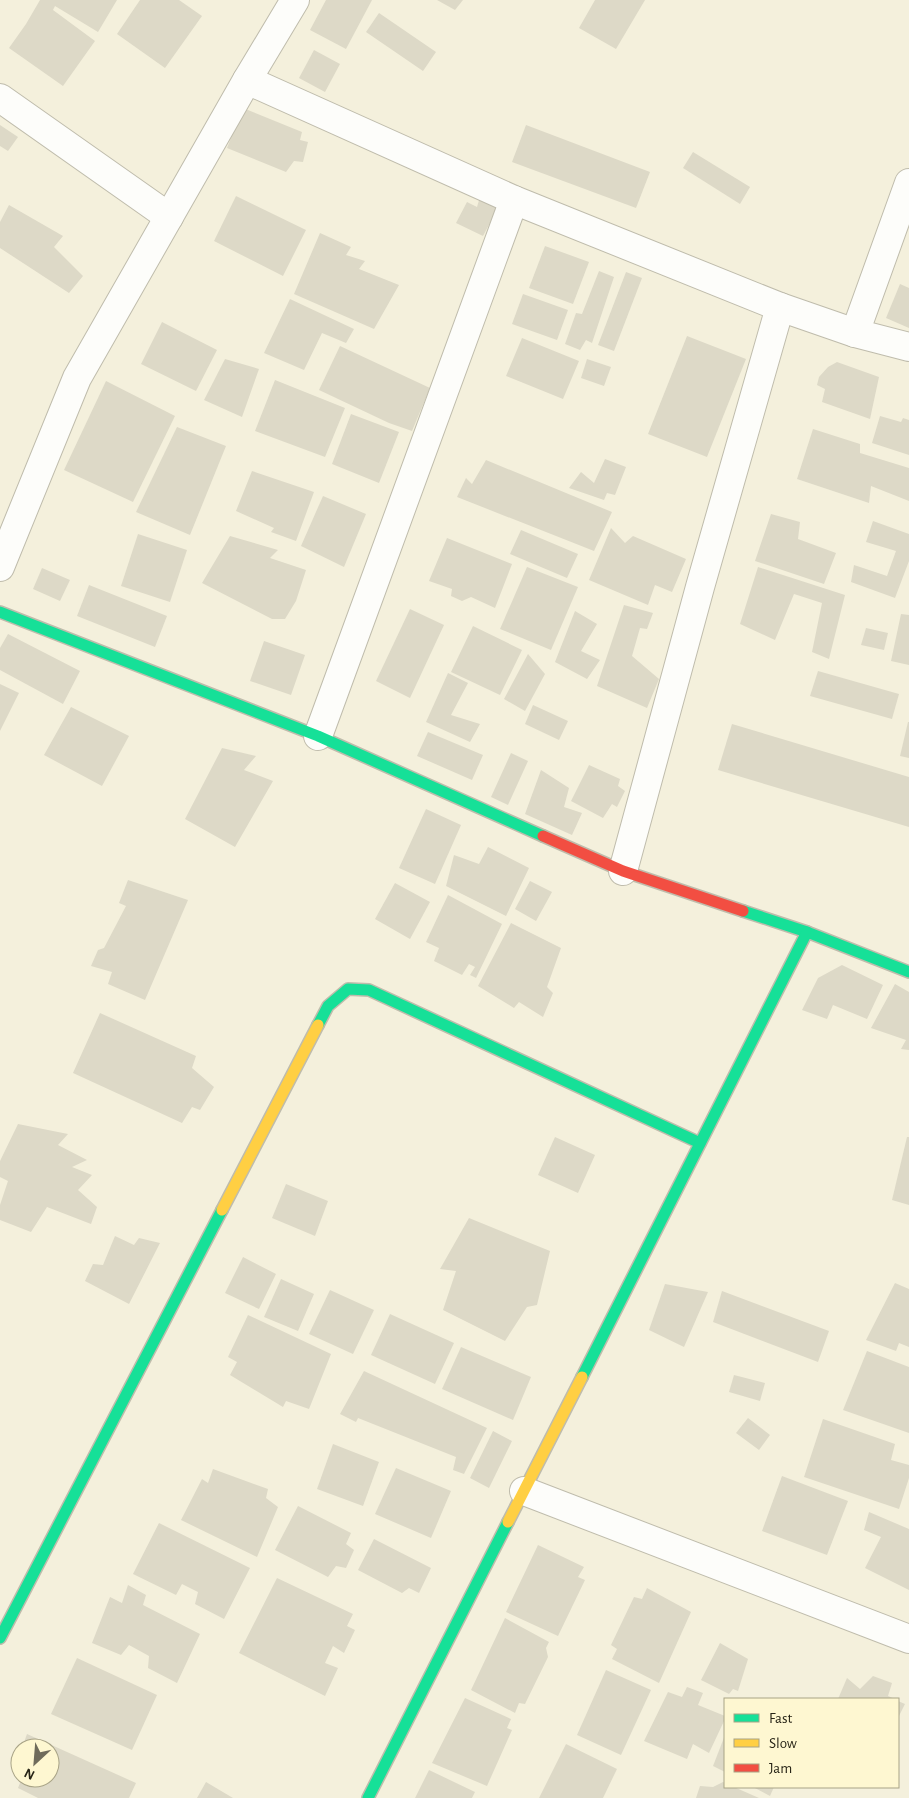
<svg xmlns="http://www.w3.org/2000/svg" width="909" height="1798" font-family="'Alegreya Sans',sans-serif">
	<rect width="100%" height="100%" fill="#f4f0dc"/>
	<g fill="#ddd9c7">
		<path d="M40 0H117L98 32 55 6 53 10 95 41 63 86 9 48 26 24Z"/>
		<path d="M140 0H179L202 16 165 68 117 34Z"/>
		<path d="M326 0H372L346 49 310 30Z"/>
		<path d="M437 0H463L455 10Z"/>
		<path d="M595 0H645L616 49 579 28Z"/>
		<path d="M379 13 436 52 423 71 366 32Z"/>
		<path d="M314 50 340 64 325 92 299 78Z"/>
		<path d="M243 108 302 132 300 140 308 142 303 162 294 161 286 172 227 148Z"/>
		<path d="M0 125 18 137 8 151 0 146Z"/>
		<path d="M526 125 650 172 636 208 512 162Z"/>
		<path d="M693 152 750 187 740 204 683 168Z"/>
		<path d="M236 196 306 230 283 276 214 241Z"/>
		<path d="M480 197 499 206 483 236 456 223 467 202 477 207Z"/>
		<path d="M9 205 63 236 54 247 83 276 69 293 0 248V222Z"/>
		<path d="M320 233 351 247 346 255 365 261 359 269 399 285 374 329 294 294Z"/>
		<path d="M545 246 589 262 573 304 529 288Z"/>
		<path d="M599 271 614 277 592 343 586 340 580 350 565 344 576 313 582 314Z"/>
		<path d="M626 272 642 278 614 351 598 345Z"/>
		<path d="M900 284 909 288V328L886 318Z"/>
		<path d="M523 294 568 310 557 340 512 324Z"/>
		<path d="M290 299 354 329 346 343 322 333 304 370 264 353Z"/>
		<path d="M162 322 217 350 196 391 141 364Z"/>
		<path d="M687 336 746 359 707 457 648 434Z"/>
		<path d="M522 338 579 361 563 399 506 376Z"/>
		<path d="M340 346 430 388 412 431 389 423 319 390Z"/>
		<path d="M225 359 259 369 242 417 204 400Z"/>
		<path d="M587 359 611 367 604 386 581 378Z"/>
		<path d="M837 362 879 377 870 419 822 402 825 389 817 385 819 377 828 367Z"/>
		<path d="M275 380 345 408 325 457 255 431Z"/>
		<path d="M106 381 175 416 133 502 64 470Z"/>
		<path d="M351 414 399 432 379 483 332 464Z"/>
		<path d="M880 416 901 422 903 418 909 420V455L872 443Z"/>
		<path d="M177 427 226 446 190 535 136 512Z"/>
		<path d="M813 429 860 444V453L909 468V501L871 486 869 503 797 479Z"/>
		<path d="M605 459 626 467 615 495 607 493 604 500 569 488 581 472 594 483Z"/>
		<path d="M486 460 612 512 594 551 457 497 466 478 472 484Z"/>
		<path d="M252 471 314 492 296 541 271 532 274 528 236 511Z"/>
		<path d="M323 496 366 514 344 567 301 546Z"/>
		<path d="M771 514 800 522 798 539 836 553 824 584 755 561Z"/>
		<path d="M873 521 909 534V561L895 598 851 582 854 565 887 576 896 551 866 542Z"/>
		<path d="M611 528 625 543 633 536 686 559 672 592 655 585 648 605 589 580Z"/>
		<path d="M521 530 578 554 567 578 510 554Z"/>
		<path d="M138 534 187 550 170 602 121 586Z"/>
		<path d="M230 536 278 550 270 558 306 570 296 601 285 619H272L202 583Z"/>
		<path d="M447 538 512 564 495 608 471 597 462 601 451 596 452 589 429 581Z"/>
		<path d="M527 567 578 587 551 650 500 629Z"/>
		<path d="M758 567 845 595 829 659 812 652 822 603 794 594 775 640 740 624Z"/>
		<path d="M42 568 70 580 60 601 33 589Z"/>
		<path d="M89 585 167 616 155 647 77 616Z"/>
		<path d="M624 605 653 613 647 629 640 628 632 656 659 679 647 708 597 686Z"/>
		<path d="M410 609 444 625 410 698 376 681Z"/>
		<path d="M575 611 597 624 581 651 600 660 587 679 555 662Z"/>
		<path d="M901 614 909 615V665L891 661Z"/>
		<path d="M473 626 522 650 500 695 451 672Z"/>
		<path d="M866 628 888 633 884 650 861 645Z"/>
		<path d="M8 634 80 671 63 704 0 670V648Z"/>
		<path d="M264 641 305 655 291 695 250 681Z"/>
		<path d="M528 654 545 674 525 711 504 699Z"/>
		<path d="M818 671 899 694 892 719 810 696Z"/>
		<path d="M448 673 468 683 451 715 480 724 470 742 426 722Z"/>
		<path d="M0 684 19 693 0 731Z"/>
		<path d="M533 705 568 721 559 740 525 724Z"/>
		<path d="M71 707 129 736 102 786 44 755Z"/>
		<path d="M908 722H909V758L900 756Z"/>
		<path d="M732 724 909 777V827L718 770Z"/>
		<path d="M428 732 483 755 472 780 417 756Z"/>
		<path d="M222 748 256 756 244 770 273 781 235 847 185 819Z"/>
		<path d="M511 753 528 761 508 805 491 797Z"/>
		<path d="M589 765 620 779 618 786 625 791 617 807 612 804 603 818 571 801Z"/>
		<path d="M541 770 569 788 564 807 582 813 572 835 525 814Z"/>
		<path d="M426 809 461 825 435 884 399 868Z"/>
		<path d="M488 847 529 868 506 916 446 886 454 855 479 864Z"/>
		<path d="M128 880 188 900 145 1000 108 984 112 972 91 966 98 950 104 948 126 906 119 903Z"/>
		<path d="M530 881 552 892 536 921 515 909Z"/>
		<path d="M395 883 430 902 410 939 375 919Z"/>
		<path d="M448 895 502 924 476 978 470 975 475 967 469 964 462 975 434 961 439 948 426 942Z"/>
		<path d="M511 923 561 948 547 987 553 993 543 1017 519 1002 514 1008 478 986Z"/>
		<path d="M842 965 883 985 867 1019 833 1005 827 1019 802 1010 818 978Z"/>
		<path d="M895 984 909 992V1050L901 1049 906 1040 871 1028Z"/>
		<path d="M100 1013 196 1056 192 1068 214 1087 200 1110 192 1107 182 1123 73 1073Z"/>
		<path d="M18 1124 68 1134 58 1145 87 1160 72 1167 92 1175 78 1190 97 1207 91 1224 47 1207 31 1232 0 1220V1205L8 1181 0 1177V1161Z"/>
		<path d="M555 1137 595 1155 578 1193 538 1175Z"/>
		<path d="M907 1137H909V1205L892 1200Z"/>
		<path d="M286 1184 328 1201 315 1236 272 1218Z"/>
		<path d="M469 1218 550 1251 537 1305 527 1307 505 1341 443 1310 456 1271 440 1269Z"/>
		<path d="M115 1236 134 1245 139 1238 160 1243 129 1304 85 1281 93 1264 103 1265Z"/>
		<path d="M243 1257 276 1274 259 1309 225 1293Z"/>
		<path d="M281 1279 314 1294 298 1331 264 1317Z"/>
		<path d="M895 1283 909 1289V1347L899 1343 896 1351 866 1340Z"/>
		<path d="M665 1284 708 1292 684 1347 649 1330Z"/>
		<path d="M330 1290 374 1310 353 1354 309 1334Z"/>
		<path d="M722 1291 829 1331 818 1362 713 1322Z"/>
		<path d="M390 1314 454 1343 435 1384 371 1355Z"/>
		<path d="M248 1315 331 1354 309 1409 286 1401 283 1407 230 1375 237 1362 228 1357Z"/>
		<path d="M461 1347 531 1377 513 1420 442 1389Z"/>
		<path d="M867 1351 909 1367V1433L843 1410Z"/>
		<path d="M364 1371 487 1428 464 1474 453 1470 456 1457 358 1418 356 1422 340 1414Z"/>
		<path d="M734 1375 765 1383 760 1401 729 1392Z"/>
		<path d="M748 1418 770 1435 759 1450 736 1433Z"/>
		<path d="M823 1419 895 1444 891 1460 909 1465V1478L899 1509 804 1477Z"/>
		<path d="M493 1431 512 1441 489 1488 470 1478Z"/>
		<path d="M333 1444 379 1462 363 1506 317 1489Z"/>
		<path d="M396 1468 451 1491 431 1538 375 1514Z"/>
		<path d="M213 1469 268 1489 266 1498 278 1507 257 1557 181 1520 202 1479 208 1483Z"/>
		<path d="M782 1476 848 1501 827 1555 762 1531Z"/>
		<path d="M298 1506 351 1533 346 1544 354 1550 346 1568 336 1566 328 1577 275 1550Z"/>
		<path d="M869 1512 909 1529V1590L865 1568 881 1537 864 1530Z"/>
		<path d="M159 1523 250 1568 224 1619 195 1604 198 1592 182 1584 176 1595 133 1574Z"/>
		<path d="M374 1539 431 1568 419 1593 409 1588 402 1593 358 1570Z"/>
		<path d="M538 1545 584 1567 578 1577 585 1580 558 1636 506 1612Z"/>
		<path d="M277 1578 353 1614 347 1626 355 1630 344 1653 333 1646 325 1663 338 1668 325 1696 239 1653Z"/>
		<path d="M128 1585 146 1595 143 1605 200 1634 177 1683 148 1668 149 1656 129 1645 121 1655 92 1643 110 1597 122 1603Z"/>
		<path d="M647 1588 691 1612 659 1683 612 1659 617 1649 611 1645 634 1597 642 1599Z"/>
		<path d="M505 1618 549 1642 546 1648 548 1657 525 1704 519 1703 515 1713 471 1690Z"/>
		<path d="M720 1643 748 1659 738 1691 733 1689 729 1694 701 1680Z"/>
		<path d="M77 1658 157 1695 132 1750 51 1714Z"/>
		<path d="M606 1670 651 1690 621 1755 577 1735Z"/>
		<path d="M873 1676 892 1683 888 1696 895 1699H838L847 1678 860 1689Z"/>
		<path d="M687 1687 703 1693 698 1705 725 1716V1719L709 1753 693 1744 687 1759 644 1741 668 1692 682 1697Z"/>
		<path d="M465 1698 511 1719 507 1728 512 1730 487 1786 432 1763Z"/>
		<path d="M898 1701 905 1704 898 1718Z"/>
		<path d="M27 1734 136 1783 129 1798H38L18 1788 22 1778H50V1748H22Z"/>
		<path d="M725 1735V1772L713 1766Z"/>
		<path d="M566 1744 617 1769 603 1798H539Z"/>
		<path d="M429 1770 475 1792 472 1798H415Z"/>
		<path d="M206 1782 233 1798H197Z"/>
		<path d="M723 1782 725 1783V1787H734L759 1798H696L700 1786 713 1787Z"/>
		<path d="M753 1787H774L770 1796Z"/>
	</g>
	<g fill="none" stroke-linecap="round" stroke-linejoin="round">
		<defs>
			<g id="street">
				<path d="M247 80 514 200 780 307 855 333 909 347"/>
				<path d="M0 98 169 217"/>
				<path d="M855 333 909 183"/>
				<path d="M0 567 77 378 247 80 295 0"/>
				<path d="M318 736 514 200"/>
				<path d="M623 871 700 587 780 307"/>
				<path d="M524 1491 909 1639"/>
			</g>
			<g id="fast">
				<path d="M0 612 318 736 543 836"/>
				<path d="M743 911 807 932"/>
				<path d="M318 1025 328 1006 348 989 369 990 700 1143"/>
				<path d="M582 1377 807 932 909 972"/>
				<path d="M0 1638 222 1210"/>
				<path d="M368 1798 508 1522"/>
			</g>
			<g id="slow">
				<path d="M222 1210 318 1025"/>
				<path d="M508 1522 582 1377"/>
			</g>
			<path id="jam" d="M543 836 623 871 743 911"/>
		</defs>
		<use href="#street" stroke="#bfbcac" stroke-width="30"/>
		<use href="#fast" stroke="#bfbcac" stroke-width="14"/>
		<use href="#slow" stroke="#bfbcac" stroke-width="14"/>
		<use href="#jam" stroke="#bfbcac" stroke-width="14"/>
		<use href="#street" stroke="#fdfdfa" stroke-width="28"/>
		<use href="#fast" stroke="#16e098" stroke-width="11"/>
		<use href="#slow" stroke="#ffcf43" stroke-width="11"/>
		<use href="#jam" stroke="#f24e42" stroke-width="11"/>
	</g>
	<rect x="724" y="1698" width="175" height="90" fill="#fef7d1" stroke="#a8a386"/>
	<rect x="734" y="1714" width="25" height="8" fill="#16e098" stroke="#a8a386"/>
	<text x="769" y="1723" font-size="15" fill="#272416">Fast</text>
	<rect x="734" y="1739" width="25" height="8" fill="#ffcf43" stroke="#a8a386"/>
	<text x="769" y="1748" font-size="15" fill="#272416">Slow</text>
	<rect x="734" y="1764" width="25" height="8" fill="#f24e42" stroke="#a8a386"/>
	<text x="769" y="1773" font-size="15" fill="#272416">Jam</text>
	<g transform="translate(35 1763) rotate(206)"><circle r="24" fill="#fef7d1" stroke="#a8a386"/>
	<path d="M0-4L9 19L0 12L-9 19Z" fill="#6f6b5b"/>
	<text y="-8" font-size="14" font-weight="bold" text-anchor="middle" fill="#272416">N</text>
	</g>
</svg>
